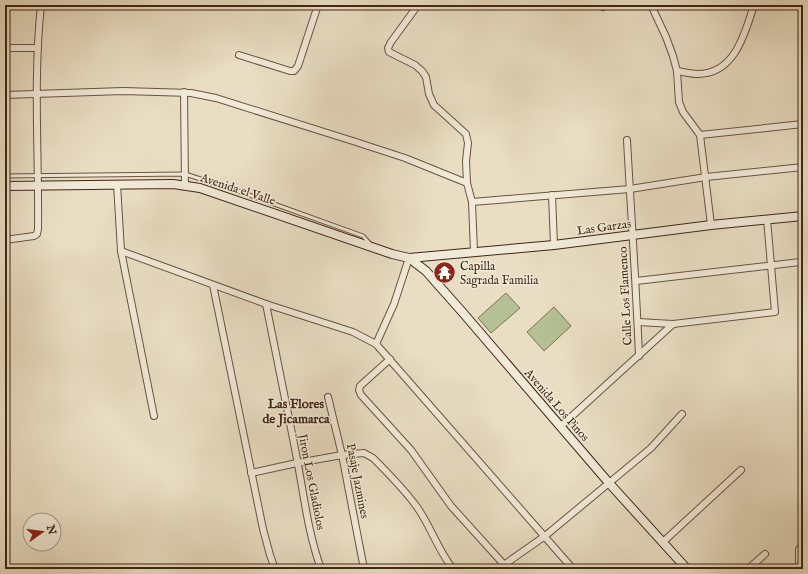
<svg xmlns="http://www.w3.org/2000/svg" width="808" height="574" font-family="'IM FELL English',serif">
	<rect width="100%" height="100%" fill="#e9dec3"/>
	<filter id="stains"><feTurbulence type="fractalNoise" baseFrequency=".005" numOctaves="4"/><feColorMatrix values="0 0 0 0 .2 0 0 0 0 .09 0 0 0 0 .02 0 0 0 .5 -.17"/></filter>
	<radialGradient id="worn" r=".72"><stop offset=".6" stop-color="#630" stop-opacity="0"/><stop offset="1" stop-color="#630" stop-opacity=".3"/></radialGradient>
	<g fill="#b5c195" stroke="#7b7355">
		<path d="M506 293 520 308 491 333 478 318Z"/>
		<path d="M554 307 571 326 544 351 527 332Z"/>
	</g>
	<g fill="none" stroke-linecap="round" stroke-linejoin="round">
		<defs>
			<path id="lane" d="M5 176 185 174 238 191 363 236 370 244"/>
			<g id="street">
				<path d="M418 5 391 42 388 48 389 52 415 65 422 71 426 77 429 94 434 105 466 134 468 143 466 161 467 183 472 202 474 252"/>
				<path d="M602 5 603 7"/>
				<path d="M651 5 666 37 673 56 677 71 679 102 683 112 700 135 711 225"/>
				<path d="M802 5 803 7"/>
				<path d="M5 48H38"/>
				<path d="M239 55 290 71H294L298 66 318 5"/>
				<path d="M677 71C684 72 691 74 698 74 735 74 745 33 754 5"/>
				<path d="M184 92 185 185"/>
				<path d="M5 95 123 91 191 93 216 98 356 142 405 158 467 183"/>
				<path d="M700 135 803 124"/>
				<path d="M627 140C631 212 636 284 639 356"/>
				<path d="M117 184 121 251 154 416"/>
				<path d="M552 195 554 245"/>
				<path d="M472 202 630 189 706 177 803 167"/>
				<path d="M5 240 34 236 37 234 38 229C39 155 33 80 41 5"/>
				<path d="M121 251 266 304 353 332 376 344 573 569"/>
				<path d="M636 281 800 262"/>
				<path d="M213 285 263 529 270 555 275 569"/>
				<path d="M266 304C276 355 287 407 297 459 304 496 308 533 321 569"/>
				<path d="M638 322 673 324"/>
				<path d="M376 344 394 304 409 258"/>
				<path d="M390 359 360 386 359 390 361 395 411 450 451 506 508 569"/>
				<path d="M328 397 342 455 364 569"/>
				<path d="M560 427 673 324 775 312 767 219"/>
				<path d="M251 473 297 463 342 455 364 453 373 458C388 473 404 489 417 507 431 527 438 550 453 569"/>
				<path d="M663 542 741 470"/>
				<path d="M498 569 545 536 609 483 651 448 682 414"/>
				<path d="M748 569 765 554"/>
				<path d="M799 569V549L803 545"/>
			</g>
			<g id="secondary">
				<path d="M5 186 173 184 200 188 392 254 409 258 554 245 711 225 803 216"/>
				<path d="M409 258 426 271 464 314 609 483 687 569"/>
			</g>
		</defs>
		<use href="#lane" stroke="#6b5340" stroke-width="5"/>
		<use href="#street" stroke="#6b5340" stroke-width="8"/>
		<use href="#secondary" stroke="#412515" stroke-width="10"/>
		<use href="#lane" stroke="#f1ead8" stroke-width="3"/>
		<use href="#street" stroke="#f1ead8" stroke-width="6"/>
		<use href="#secondary" stroke="#f1ead8" stroke-width="8"/>
	</g>
	<defs>
		<symbol id="temple-disc" viewBox="-11 -11 22 22"><circle r="9.5" fill="#8f2418" stroke="#f1ead8"/><path d="M0-6L5-2H3V0L6.5 2.5H4V6H1.5V3h-3V6H-4V2.5H-6.5L-3 0V-2H-5Z" fill="#fff"/></symbol>
	</defs>
	<g fill-rule="evenodd">
		<use href="#temple-disc" x="432" y="260" width="25" height="25"/>
	</g>
	<g text-anchor="middle" stroke-width="3" stroke-linejoin="round" paint-order="stroke">
		<g font-size="12" fill="#412515" stroke="#f1ead8">
			<text transform="translate(238 189) rotate(18)" y="4">Avenida el Valle</text>
			<text transform="translate(604 227) rotate(-8)" y="4">Las Garzas</text>
			<text transform="translate(625 296) rotate(-93)" y="4">Calle Los Flamenco</text>
			<text transform="translate(557 405) rotate(49)" y="4">Avenida Los Pinos</text>
			<text transform="translate(358 481) rotate(79)" y="4">Pasaje Jazmines</text>
			<text transform="translate(312 482) rotate(79)" y="4">Jiron Los Gladiolos</text>
		</g>
		<g font-size="12" fill="#412515" stroke="#f1ead8" text-anchor="start">
			<text x="460" y="270">Capilla<tspan x="460" dy="14">Sagrada Familia</tspan></text>
		</g>
		<g font-size="13" font-weight="bold" fill="#412515" stroke="#f1ead8">
			<text x="296" y="408">Las Flores<tspan x="296" dy="15">de Jicamarca</tspan></text>
		</g>
	</g>
	<rect width="808" height="574" fill="none" stroke="#e9dec3" stroke-width="20"/>
	<rect x="6" y="6" width="796" height="562" fill="none" stroke="#412515" stroke-width="2"/>
	<rect x="10" y="10" width="788" height="554" fill="none" stroke="#412515"/>
	<g transform="translate(42 532) rotate(76)"><circle r="19" fill="#f1ead8" stroke="#ab9b8a"/>
	<path d="M0-3L7 15L0 10L-7 15Z" fill="#8f2418"/>
	<text y="-6" font-size="11" font-weight="bold" text-anchor="middle" fill="#412515">N</text>
	</g>
	<rect width="100%" height="100%" filter="url(#stains)"/>
	<rect width="100%" height="100%" fill="url(#worn)"/>
</svg>
